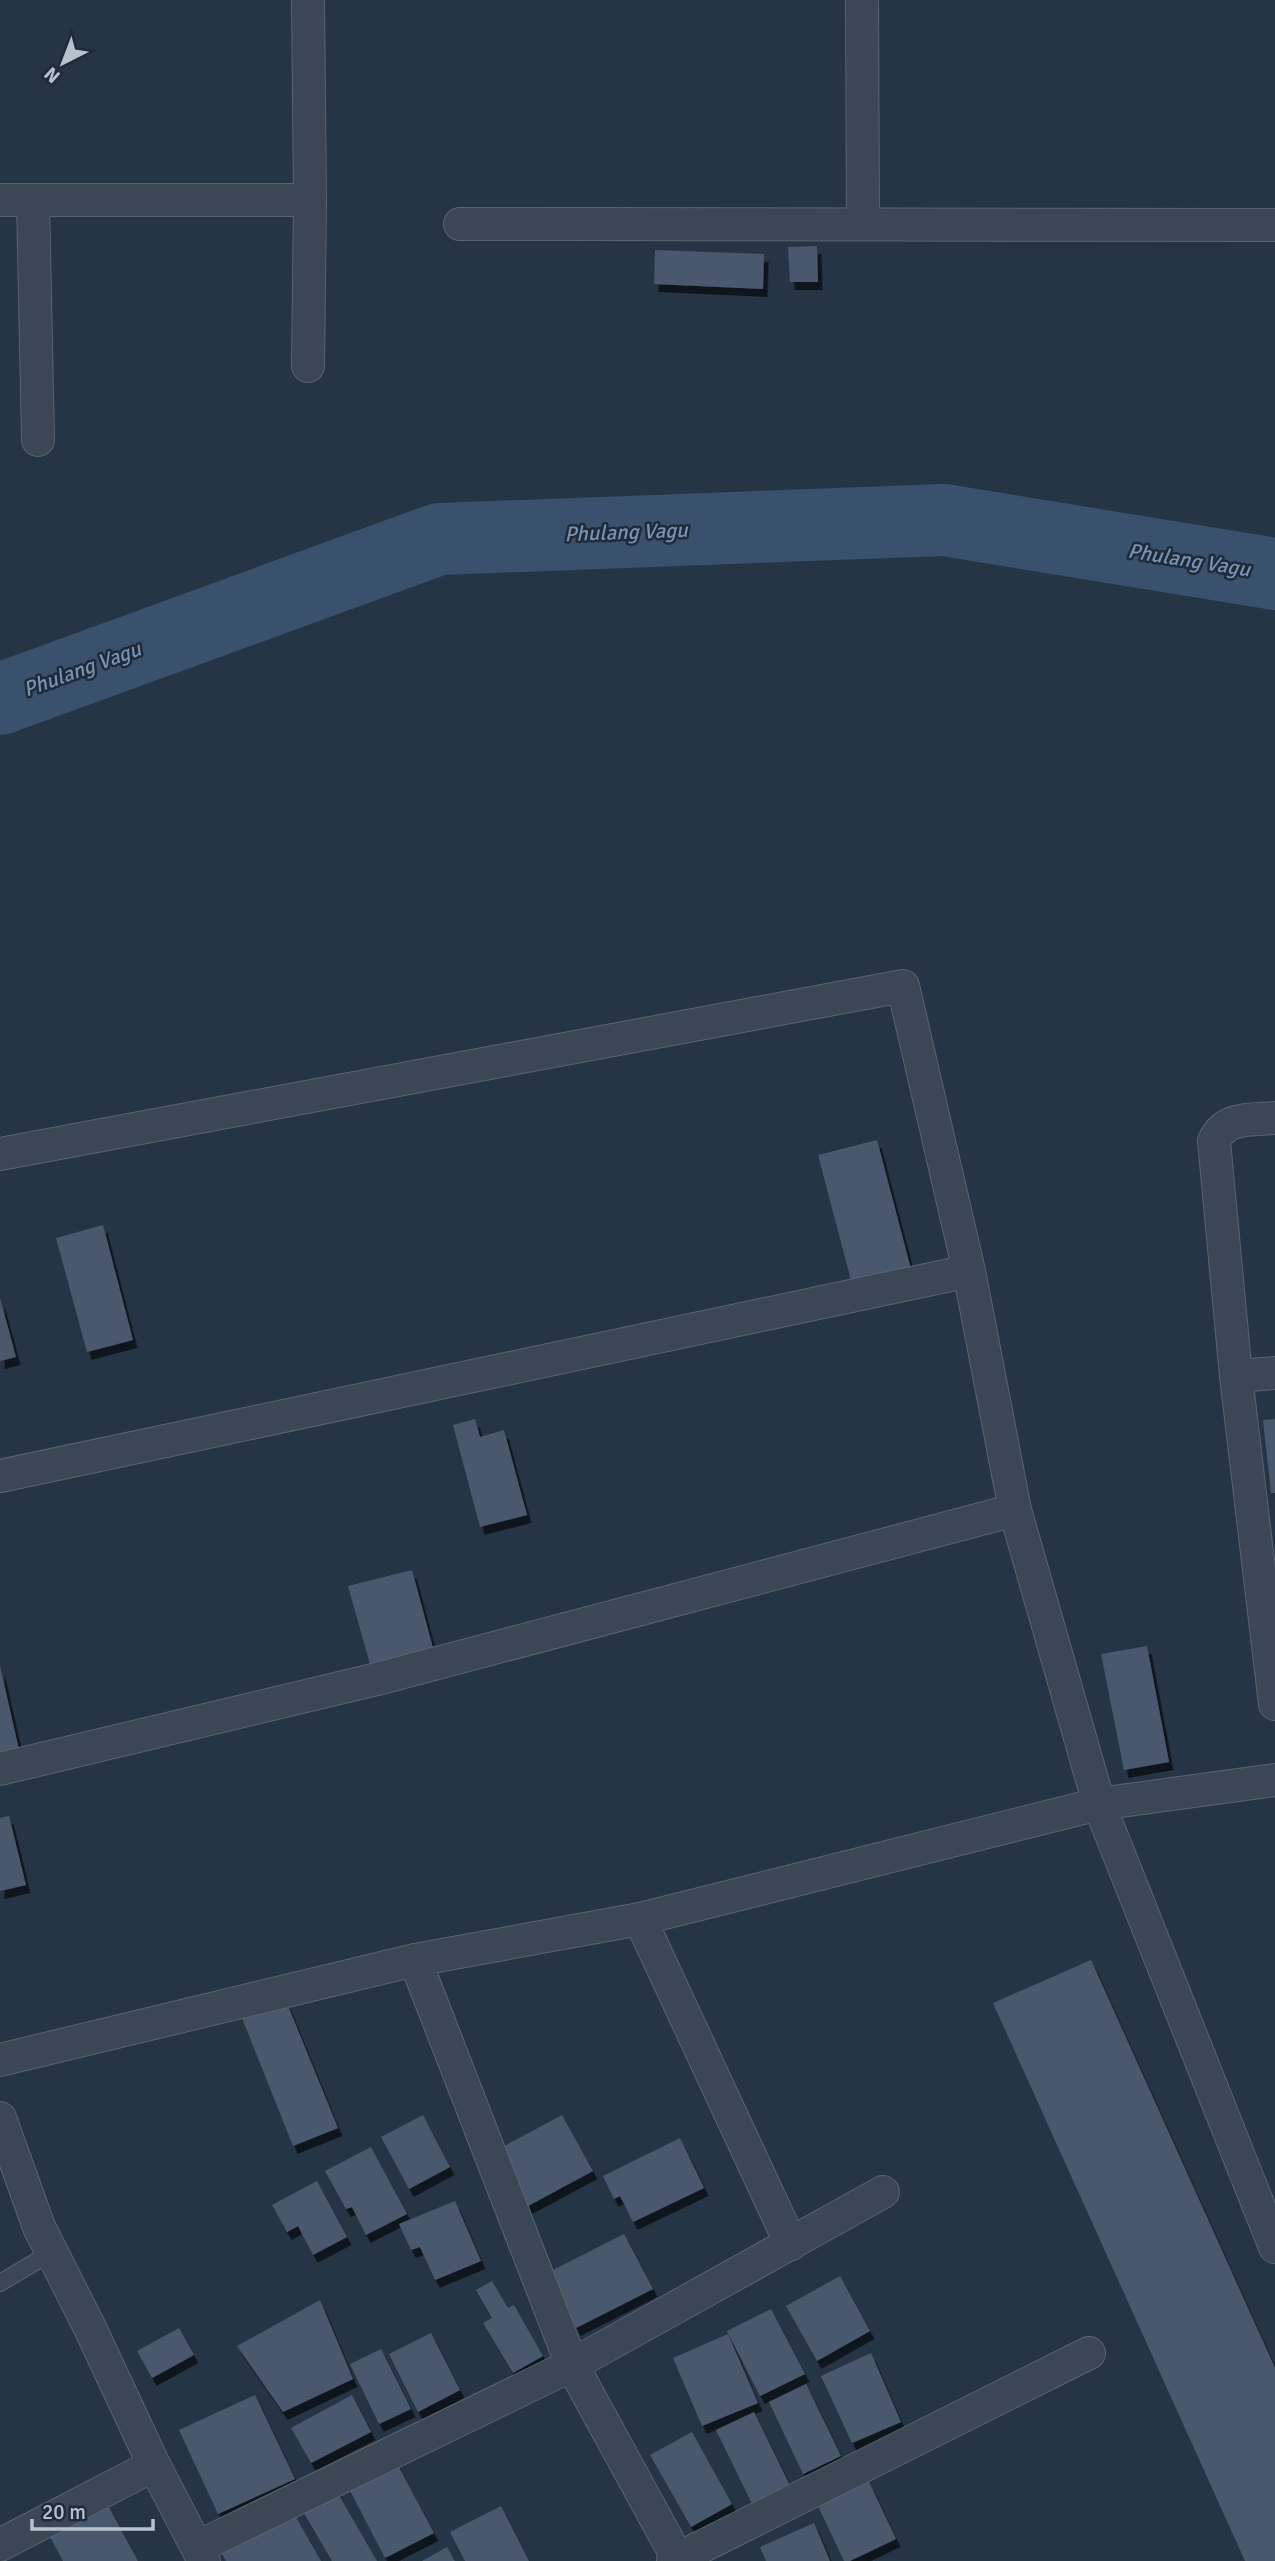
<svg xmlns="http://www.w3.org/2000/svg" width="1275" height="2561" font-family="Signika,sans-serif">
	<defs>
		<filter id="shadow"><feDropShadow dx="4.5" dy="8" stdDeviation="0" flood-color="#0009"/></filter>
	</defs>
	<rect width="100%" height="100%" fill="#263545"/>
	<g fill="none" stroke-linecap="round" stroke-linejoin="round">
		<path stroke="#39516d" stroke-width="72" d="M0 699 439 539 944 520 1275 574"/>
	</g>
	<g fill="#4a596c" filter="url(#shadow)">
		<path d="M817 246 818 282H790L788 247Z"/>
		<path d="M655 250 764 254 763 289 654 284Z"/>
		<path d="M877 1140 911 1269 852 1284 818 1155Z"/>
		<path d="M103 1225 133 1340 87 1352 56 1238Z"/>
		<path d="M0 1298 16 1357 0 1361Z"/>
		<path d="M475 1419 480 1437 504 1430 527 1515 480 1527 453 1425Z"/>
		<path d="M1275 1419V1493H1271L1263 1420Z"/>
		<path d="M412 1570 433 1648 370 1664 348 1586Z"/>
		<path d="M1147 1646 1169 1762 1124 1770 1101 1654Z"/>
		<path d="M0 1666 20 1754 0 1758Z"/>
		<path d="M9 1816 26 1885 0 1891V1818Z"/>
		<path d="M1091 1960 1275 2368V2561H1245L993 2003Z"/>
		<path d="M286 2001 338 2128 293 2146 242 2018Z"/>
		<path d="M423 2115 450 2167 409 2189 381 2137Z"/>
		<path d="M562 2115 593 2171 528 2206 497 2150Z"/>
		<path d="M680 2138 704 2188 633 2222 620 2196 614 2199 603 2176Z"/>
		<path d="M371 2147 407 2214 366 2235 352 2207 346 2209 325 2171Z"/>
		<path d="M317 2181 347 2237 313 2255 298 2226 287 2232 272 2205Z"/>
		<path d="M455 2201 481 2261 435 2280 420 2247 411 2250 399 2224Z"/>
		<path d="M624 2234 653 2289 576 2328 547 2273Z"/>
		<path d="M840 2276 870 2331 817 2361 786 2306Z"/>
		<path d="M492 2281 508 2308 514 2305 543 2356 513 2373 483 2323 492 2318 476 2290Z"/>
		<path d="M320 2300 353 2379 283 2412 237 2346Z"/>
		<path d="M771 2309 805 2374 760 2396 727 2331Z"/>
		<path d="M179 2328 194 2355 152 2378 137 2351Z"/>
		<path d="M431 2333 460 2390 418 2412 389 2354Z"/>
		<path d="M728 2334 758 2403 702 2426 673 2358Z"/>
		<path d="M381 2349 411 2409 379 2424 350 2364Z"/>
		<path d="M871 2353 901 2422 852 2443 821 2376Z"/>
		<path d="M806 2384 841 2456 803 2474 769 2402Z"/>
		<path d="M255 2395 295 2479 218 2514 179 2430Z"/>
		<path d="M352 2395 371 2432 311 2463 291 2428Z"/>
		<path d="M754 2412 794 2494 756 2512 716 2430Z"/>
		<path d="M692 2432 732 2504 691 2527 650 2455Z"/>
		<path d="M393 2456 434 2533 385 2558 345 2481Z"/>
		<path d="M869 2482 896 2539 850 2561H844L818 2506Z"/>
		<path d="M333 2485 377 2561H332L299 2505Z"/>
		<path d="M106 2502 138 2561H63L48 2533Z"/>
		<path d="M501 2506 529 2561H465L450 2532Z"/>
		<path d="M293 2512 321 2561H226L221 2552Z"/>
		<path d="M814 2523 830 2561H766L760 2547Z"/>
		<path d="M447 2547 455 2561H422Z"/>
	</g>
	<g fill="none" stroke-linecap="round" stroke-linejoin="round">
		<defs>
			<path id="service" d="M0 2283 52 2252"/>
			<g id="minor">
				<path d="M308 0 310 200"/>
				<path d="M862 0 863 224"/>
				<path d="M0 200H310L308 366"/>
				<path d="M33 200 38 440"/>
				<path d="M460 224 1275 225"/>
				<path d="M1275 1118C1252 1120 1225 1116 1214 1141L1236 1376 1275 1704"/>
				<path d="M0 1154 903 986 969 1271"/>
				<path d="M1236 1376 1275 1373"/>
				<path d="M0 1476 969 1271 1015 1510 1099 1804 640 1919 415 1960 0 2060"/>
				<path d="M0 1769 377 1679 1015 1510"/>
				<path d="M1275 1780 1099 1804 1275 2247"/>
				<path d="M640 1919 791 2244"/>
				<path d="M415 1960 572 2365 679 2561"/>
				<path d="M0 2118 39 2227 90 2328 154 2465 204 2561"/>
				<path d="M0 2545 154 2465"/>
				<path d="M198 2547 572 2365 883 2192"/>
				<path d="M673 2561 1089 2353"/>
			</g>
		</defs>
		<use href="#service" stroke="#596472" stroke-width="18"/>
		<use href="#minor" stroke="#596472" stroke-width="34"/>
		<use href="#service" stroke="#3b4755" stroke-width="16"/>
		<use href="#minor" stroke="#3b4755" stroke-width="32"/>
	</g>
	<g text-anchor="middle" stroke-width="5" stroke-linejoin="round" paint-order="stroke">
		<g font-size="21" font-style="italic" fill="#7793b2" stroke="#1f2b3a">
			<text transform="translate(626 532) rotate(-2)" y="7">Phulang Vagu</text>
			<text transform="translate(1189 560) rotate(9)" y="7">Phulang Vagu</text>
			<text transform="translate(82 669) rotate(-20)" y="7">Phulang Vagu</text>
		</g>
	</g>
	<g transform="translate(63 63) rotate(222)" stroke="#1f2b3a" stroke-width="5" paint-order="stroke">
	<path d="M0-5L12 26L0 18L-12 26Z" fill="#b8c2ce"/>
	<text y="-10" font-size="19" font-weight="bold" text-anchor="middle" fill="#b8c2ce">N</text>
	</g>
	<path d="M32 2519v10h121v-10" fill="none" stroke="#b8c2ce" stroke-width="3.5"/>
	<text x="42" y="2519" font-size="21" fill="#b8c2ce" stroke="#1f2b3a" stroke-width="5" paint-order="stroke">20 m</text>
</svg>
